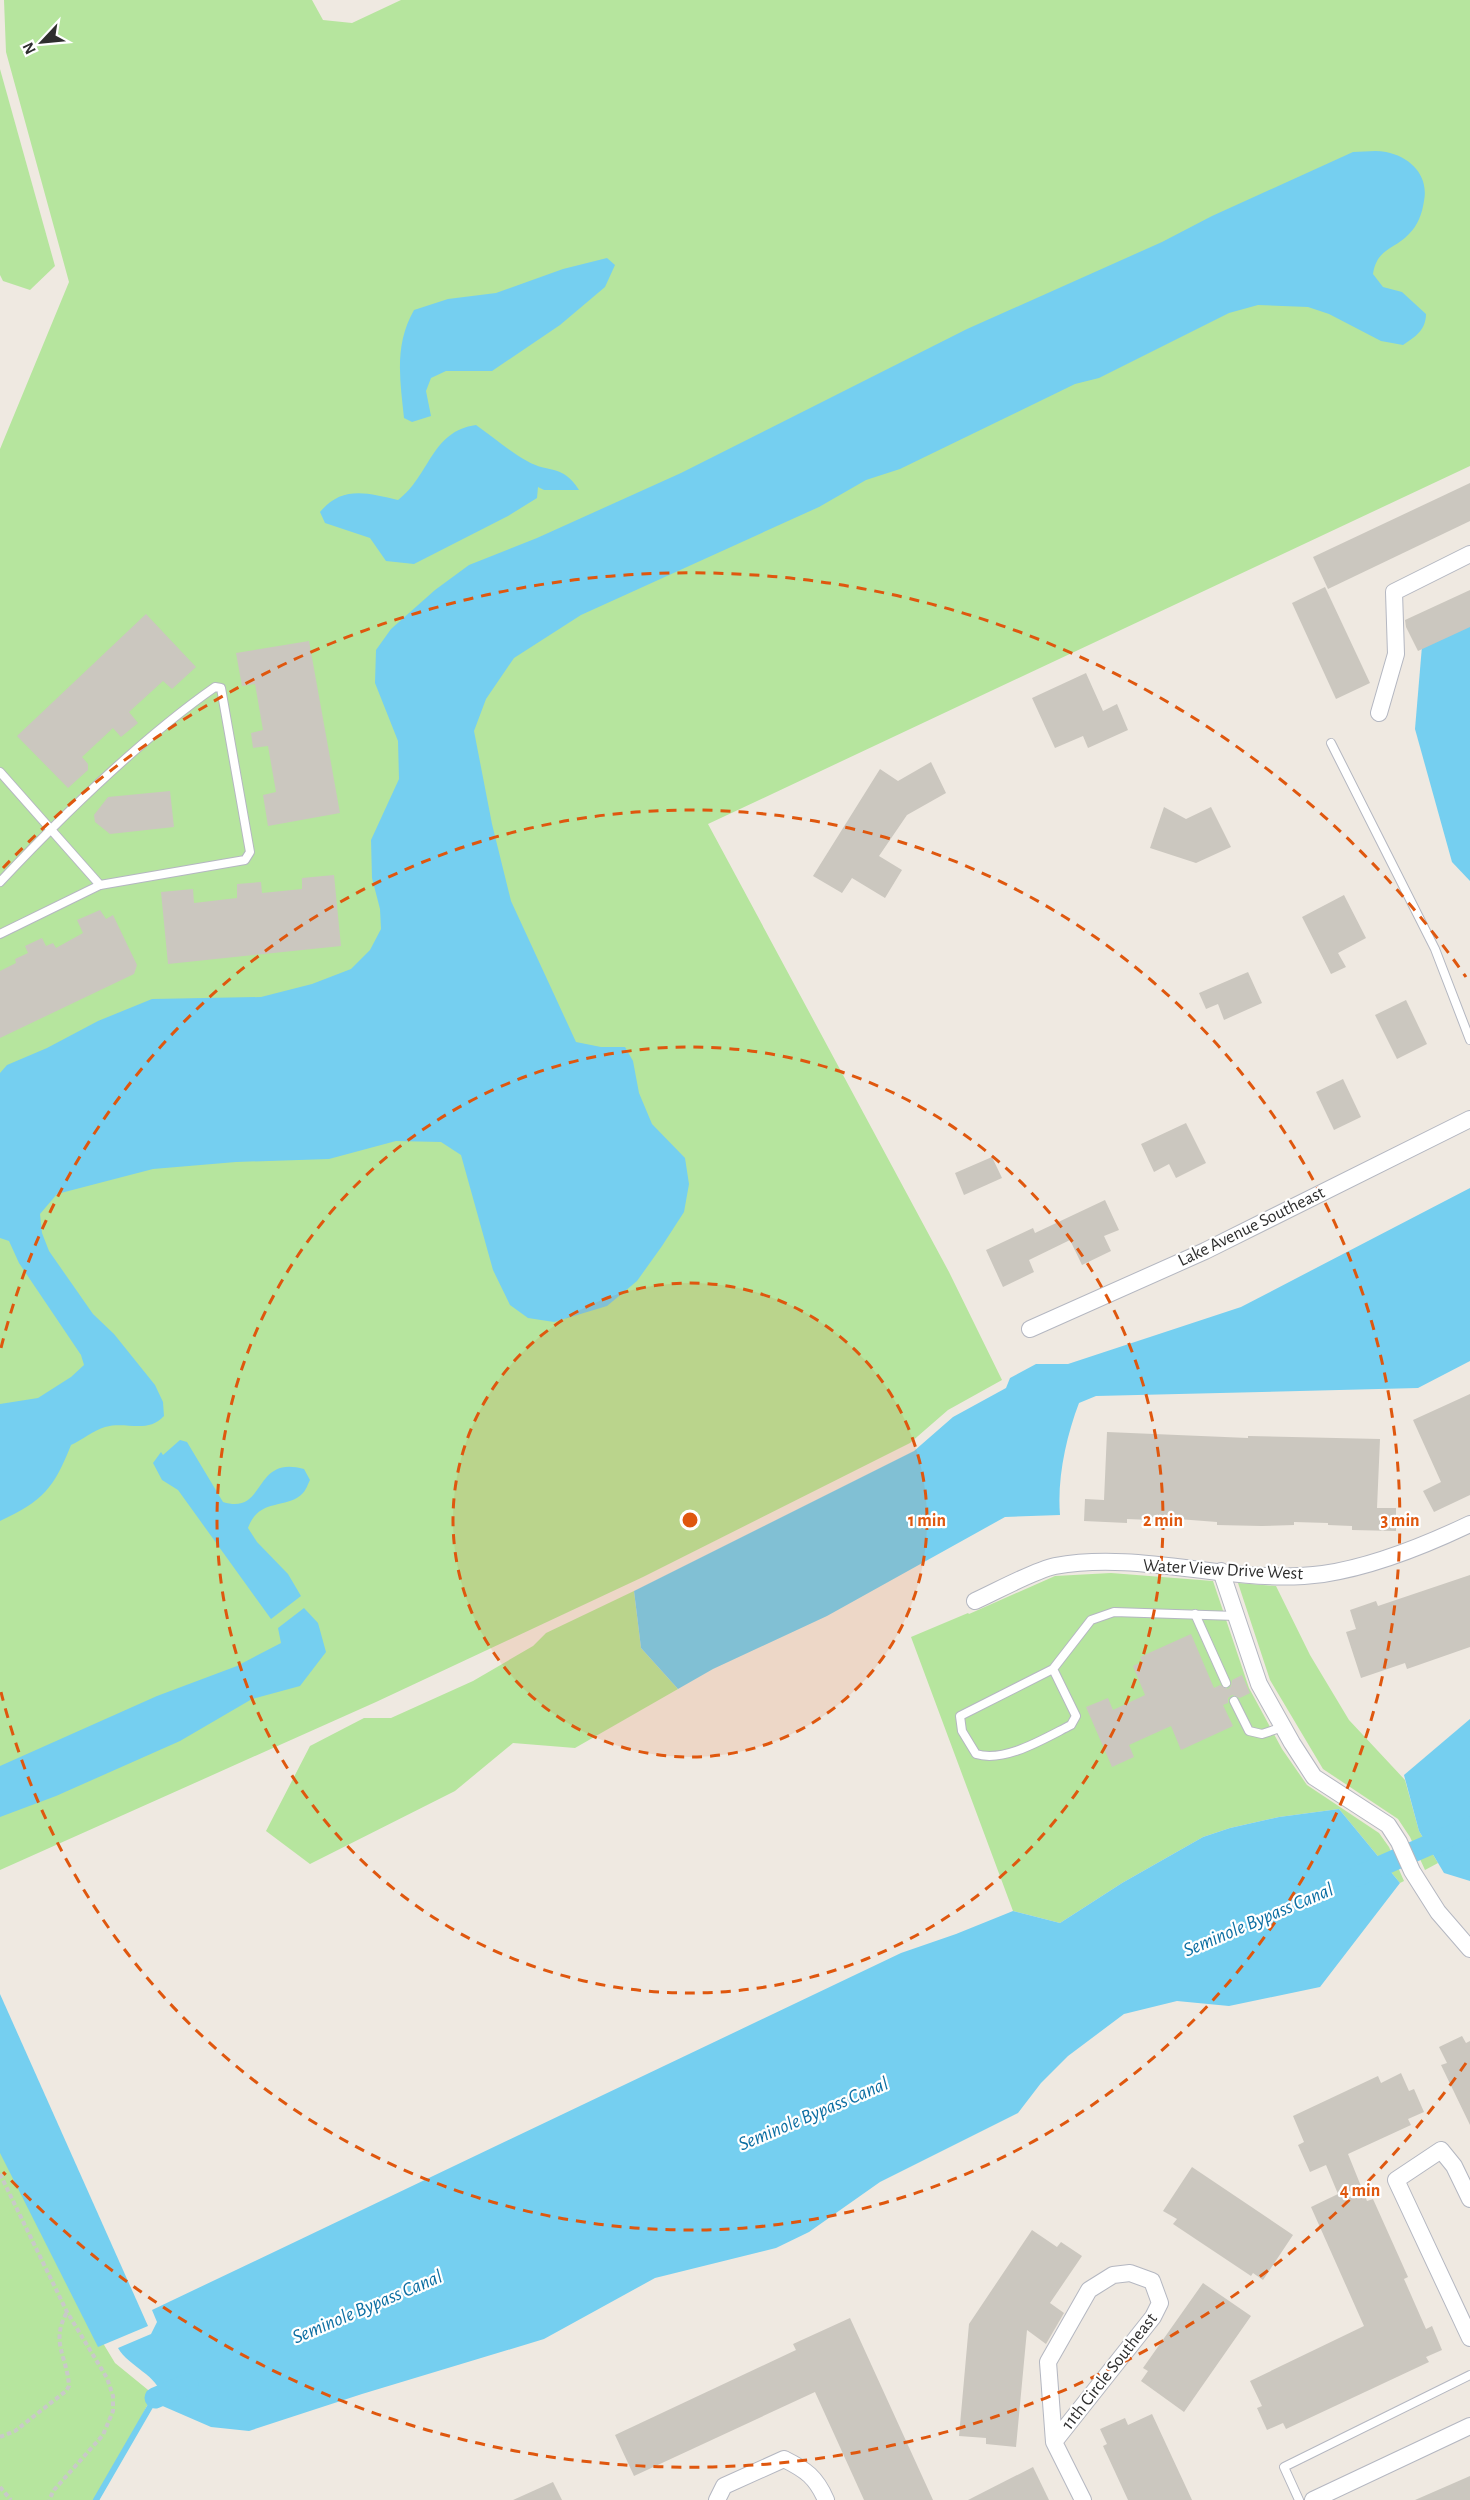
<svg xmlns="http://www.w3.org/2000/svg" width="1470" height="2500" font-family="'Alegreya Sans',sans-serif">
	<rect width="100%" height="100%" fill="#efe9e1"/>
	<g fill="#b6e59e">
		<path d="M4 0H312L323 20 352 23 401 0H1470V466L708 824 949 1272 1002 1380 948 1410 910 1443 643 1577 376 1702 0 1870V449L69 282 6 52Z"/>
		<path d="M0 69 55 266 30 290 3 281 0 275Z"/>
		<path d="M1111 1573 1213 1581 1249 1688 1282 1749 1307 1785 1379 1833 1389 1847 1404 1881 1400 1883 1339 1809 1279 1817 1230 1828 1203 1837 1122 1883 1060 1923 1013 1911 911 1637 968 1613 969 1614 1055 1576Z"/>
		<path d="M1238 1583 1276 1586 1310 1655 1349 1720 1405 1780 1419 1831 1438 1863 1425 1870 1410 1837 1398 1819 1323 1769 1270 1680Z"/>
		<path d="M634 1591 641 1648 678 1689 575 1748 513 1743 455 1791 310 1864 266 1831 310 1746 364 1718H391L473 1681 533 1646 546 1633Z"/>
		<path d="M0 2148 92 2325 115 2363 153 2394 99 2500H0Z"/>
	</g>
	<g fill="#75cff0">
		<path d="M1353 152C1364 152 1376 150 1386 152 1411 157 1429 176 1424 201 1422 214 1418 225 1409 234 1394 250 1377 248 1373 274L1383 287 1402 292 1426 314C1426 330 1415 337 1403 345L1381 341 1329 314 1308 307 1258 305 1229 313 1099 378 1075 384 900 469 866 480 819 507 581 615 514 658 486 699 474 731 492 824 511 901 576 1042 601 1047H625L633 1061 639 1093 652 1124 685 1158 689 1184 684 1212 662 1246 637 1281 607 1306 554 1322 528 1318 510 1305 493 1270 461 1155 441 1142 396 1141 329 1159 236 1162 153 1169 57 1194 40 1214 42 1233 49 1251 93 1314 114 1334 155 1385 163 1402 164 1416C148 1434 126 1421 105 1427 94 1430 82 1440 71 1445 54 1488 43 1501 0 1521V1404L38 1398 71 1377 84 1365 81 1355 19 1263 9 1241 0 1238V1073L7 1065 47 1048 98 1021 152 999 261 997 312 984 351 969 370 950 381 929 380 909 372 878 371 840 399 779 398 741 375 683 376 650 391 629 435 590 469 565 537 538 681 473 967 329 1162 242 1212 216Z"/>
		<path d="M607 258 615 265 605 287 560 325 492 371H446L431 378 426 391 431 416 412 422 404 418C400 380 394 345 414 310L448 299 496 293 563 269Z"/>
		<path d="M476 425C493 437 509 451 527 461 549 474 562 463 579 490H544L538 487 537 498 508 516 414 564 386 561 370 538 325 523 320 512C342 485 368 493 398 500 430 476 431 431 476 425Z"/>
		<path d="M1470 625V881L1452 862 1415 729 1422 646Z"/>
		<path d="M1470 1188V1361L1418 1388 1096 1396 1079 1403C1066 1437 1057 1479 1060 1515L1005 1517 827 1616 713 1669 678 1689 641 1648 634 1591 914 1451 953 1417 1006 1388 1010 1378 1036 1364H1068L1241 1307Z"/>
		<path d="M180 1440 187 1442 223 1502C267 1516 252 1454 304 1469L310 1480C308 1484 306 1490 303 1493 287 1510 259 1497 248 1528L257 1542 288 1574 301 1596 271 1619 178 1490 162 1480 153 1463 161 1452 163 1455Z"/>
		<path d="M304 1608 318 1623 326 1652 300 1686 252 1699 180 1741 56 1796 0 1817V1766L157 1696 237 1666 281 1643 278 1628Z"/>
		<path d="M1470 1719V1881L1444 1873 1419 1831 1404 1775Z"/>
		<path d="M1339 1809 1400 1883 1320 1987 1229 2006 1177 2001 1124 2014 1068 2056 1041 2083 1018 2113 880 2182 809 2232 776 2248 655 2278 544 2339 362 2394 249 2431 211 2427 158 2404 162 2397C158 2375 129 2367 118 2348L151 2334 157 2322 152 2310 901 1953 956 1934 1013 1911 1060 1923 1122 1883 1203 1837 1230 1828 1279 1817Z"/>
		<path d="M0 1994 148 2326 98 2347 0 2153Z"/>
	</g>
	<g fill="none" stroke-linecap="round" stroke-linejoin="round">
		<path stroke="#75cff0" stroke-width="6" d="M96 2500 155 2398"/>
		<g stroke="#75cff0" stroke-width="21">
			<path d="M1358 1876 1470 1827"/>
			<path d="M155 2398 188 2384"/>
		</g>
	</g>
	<g fill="#cbc7bf">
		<path d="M1470 483V521L1328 589 1313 557Z"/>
		<path d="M1325 587 1370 683 1336 699 1292 603Z"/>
		<path d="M1470 590V627L1418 651 1406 627 1405 620Z"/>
		<path d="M146 614 196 667 172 689 163 681 129 712 138 723 121 737 113 728 82 757 88 764V770L68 788 17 736Z"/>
		<path d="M309 641 340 813 268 826 263 795 276 792 268 746 253 748 251 733 263 730 255 684 242 686 236 653Z"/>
		<path d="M1086 673 1103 711 1117 704 1128 730 1088 748 1083 736 1055 748 1032 698Z"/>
		<path d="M931 762 946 793 907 815 879 856 902 870 885 898 852 878 842 893 813 876 880 769 898 781Z"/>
		<path d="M170 791 174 827 110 834 95 822 94 815 108 797Z"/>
		<path d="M1164 807 1186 819 1211 807 1231 847 1196 863 1150 848Z"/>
		<path d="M334 875 341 946 168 964 161 892 193 889 194 903 237 898V884L261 882 262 893 302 889V878Z"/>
		<path d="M1344 895 1366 938 1338 953 1346 967 1331 974 1302 917Z"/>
		<path d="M100 910 106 919 113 915 137 965 134 974 0 1038V971L16 963 15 959 28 953 25 946 42 938 46 946 53 943 56 948 83 933 77 920Z"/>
		<path d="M1248 972 1262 1003 1224 1020 1218 1004 1206 1009 1199 993Z"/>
		<path d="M1406 1000 1427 1044 1397 1059 1375 1015Z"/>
		<path d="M1343 1079 1361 1117 1334 1130 1316 1092Z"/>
		<path d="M1186 1123 1206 1163 1176 1178 1169 1164 1154 1172 1141 1144Z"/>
		<path d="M992 1157 1002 1178 964 1195 955 1173Z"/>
		<path d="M1105 1200 1119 1230 1104 1236 1111 1251 1082 1265 1070 1240 1029 1260 1034 1272 1003 1287 986 1250 1033 1228 1035 1233Z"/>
		<path d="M1470 1394V1495L1434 1512 1423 1491 1441 1482 1413 1420Z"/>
		<path d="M1107 1432 1248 1438V1436L1380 1439 1377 1508H1396V1531L1352 1530V1526L1328 1525V1523L1294 1522V1525L1262 1526 1217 1525V1522L1152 1517V1520L1127 1519V1523L1084 1521 1085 1499 1104 1500Z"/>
		<path d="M1470 1575V1647L1407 1669 1405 1663 1361 1678 1346 1632 1356 1629 1350 1610 1376 1601 1378 1606Z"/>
		<path d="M1191 1634 1214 1688 1220 1685 1228 1689 1231 1686 1232 1680 1242 1675 1250 1693 1240 1698 1232 1695 1228 1698V1703L1223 1705 1233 1726 1181 1750 1171 1726 1129 1745 1134 1757 1112 1767 1086 1707 1108 1698 1113 1710 1145 1695 1133 1666 1142 1662 1140 1657Z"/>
		<path d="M1462 2036 1466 2043 1470 2041V2125L1441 2065 1447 2063 1439 2047Z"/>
		<path d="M1401 2073 1409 2091 1414 2089 1424 2112 1408 2119 1411 2125 1348 2154 1367 2201 1373 2199 1408 2277 1404 2279 1426 2329 1432 2326 1442 2350 1426 2357 1429 2362 1286 2429 1283 2423 1267 2430 1257 2408 1262 2406 1250 2381 1364 2326 1311 2207 1338 2194 1326 2165 1310 2172 1298 2145 1304 2142 1293 2116 1378 2076 1381 2083Z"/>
		<path d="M1192 2167 1293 2235 1263 2280 1253 2273 1251 2276 1173 2224 1177 2219 1163 2211Z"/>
		<path d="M1032 2230 1057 2247 1061 2242 1082 2256 1050 2303 1064 2313 1046 2344 1027 2330 1016 2447 986 2444V2438L959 2436 969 2324Z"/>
		<path d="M1203 2283 1251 2316 1184 2412 1141 2381 1148 2371 1143 2368Z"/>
		<path d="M850 2318 933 2500H864L815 2392 634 2476 615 2435 796 2350 793 2344Z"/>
		<path d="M1152 2414 1192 2500H1128L1103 2446 1107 2444 1100 2429 1125 2418 1128 2425Z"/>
		<path d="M1033 2467 1049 2500H968Z"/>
		<path d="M1470 2476V2500H1415Z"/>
		<path d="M553 2482 562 2500H513Z"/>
	</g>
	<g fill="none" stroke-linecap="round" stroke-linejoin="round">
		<defs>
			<g id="service">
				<path d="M1331 743 1435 949 1470 1040"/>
				<path d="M0 772 100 885 245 860 250 852 221 688 215 687C138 741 64 814 0 882"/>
				<path d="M0 934 100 885"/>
				<path d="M1195 1614 1226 1683"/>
				<path d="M1053 1669 1076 1716 1071 1725C1045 1738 1005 1763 976 1754L962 1731 960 1716 1053 1669 1091 1620 1114 1612 1236 1616"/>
				<path d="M1234 1701 1249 1731 1262 1734 1283 1727"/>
				<path d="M1299 2500 1284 2467 1470 2375"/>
			</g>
			<g id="minor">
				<path d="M1379 713 1396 654 1394 592 1470 554"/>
				<path d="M1030 1329 1205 1251 1470 1119"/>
				<path d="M1221 1571 1259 1684 1292 1743 1314 1777 1388 1825 1399 1842 1412 1871 1438 1912 1470 1949"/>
				<path d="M975 1601C995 1592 1035 1570 1055 1566 1144 1550 1234 1586 1323 1574 1371 1567 1426 1545 1470 1524"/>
				<path d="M1470 2199 1454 2166 1441 2150 1396 2180 1470 2338"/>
				<path d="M1054 2442 1153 2317 1160 2303 1152 2281 1130 2273 1113 2275 1089 2290 1048 2362 1054 2442 1083 2500"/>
				<path d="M717 2500 724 2486 784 2459C806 2470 816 2477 826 2500"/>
				<path d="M1313 2500 1470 2426"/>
			</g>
		</defs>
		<use href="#service" stroke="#b4b7c1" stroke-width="10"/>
		<use href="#minor" stroke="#b4b7c1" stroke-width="18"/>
		<g stroke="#c9c9c9" stroke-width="4" stroke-dasharray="4.5 3" stroke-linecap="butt">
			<path d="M0 2174 67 2312 107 2378 113 2396V2411L103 2435 54 2490 49 2500"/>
			<path d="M0 2437 15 2431 66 2391 69 2386C67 2355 50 2343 67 2312"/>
			<path d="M0 2487 11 2500"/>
		</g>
		<use href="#service" stroke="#fff" stroke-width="8"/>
		<use href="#minor" stroke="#fff" stroke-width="16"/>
	</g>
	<circle cx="690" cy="1520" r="237" fill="#df570e" fill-opacity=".12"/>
	<g fill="none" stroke="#df570e" stroke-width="3" stroke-dasharray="10 8">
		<circle cx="690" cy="1520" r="237"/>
		<circle cx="690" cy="1520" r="473"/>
		<path d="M1 1348A710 710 0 1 1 1 1692"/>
		<path d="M1466 2063A947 947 0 0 1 3 2172M3 868A947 947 0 0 1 1466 977"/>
	</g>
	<g text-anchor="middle" stroke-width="4.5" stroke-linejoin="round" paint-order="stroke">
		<g font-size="18" fill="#2e2e2e" stroke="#fff">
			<text transform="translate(1251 1226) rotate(-26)" y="6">Lake Avenue Southeast</text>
			<text transform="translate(1223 1569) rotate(3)" y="6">Water View Drive West</text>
			<text transform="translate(1109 2371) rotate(-52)" y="6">11th Circle Southeast</text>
		</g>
		<g font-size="20" font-style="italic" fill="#0d6fa3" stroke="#fff">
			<text transform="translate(1258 1919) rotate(-23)" y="7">Seminole Bypass Canal</text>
			<text transform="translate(813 2113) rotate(-23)" y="7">Seminole Bypass Canal</text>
			<text transform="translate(367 2306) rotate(-23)" y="7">Seminole Bypass Canal</text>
		</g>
	</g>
	<circle cx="690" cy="1520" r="9" fill="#df570e" stroke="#fff" stroke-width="3"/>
	<g font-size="18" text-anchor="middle" font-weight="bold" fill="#df570e" stroke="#fff" stroke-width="4.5" stroke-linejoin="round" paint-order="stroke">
		<text x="927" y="1526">1 min</text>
		<text x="1163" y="1526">2 min</text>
		<text x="1400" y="1526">3 min</text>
		<text x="1360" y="2196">4 min</text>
	</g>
	<g transform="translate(42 42) rotate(244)" stroke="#ffffff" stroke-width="4.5" paint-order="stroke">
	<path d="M0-4.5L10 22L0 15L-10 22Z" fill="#2e2e2e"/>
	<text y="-9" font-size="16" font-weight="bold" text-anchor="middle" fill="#2e2e2e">N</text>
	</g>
</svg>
